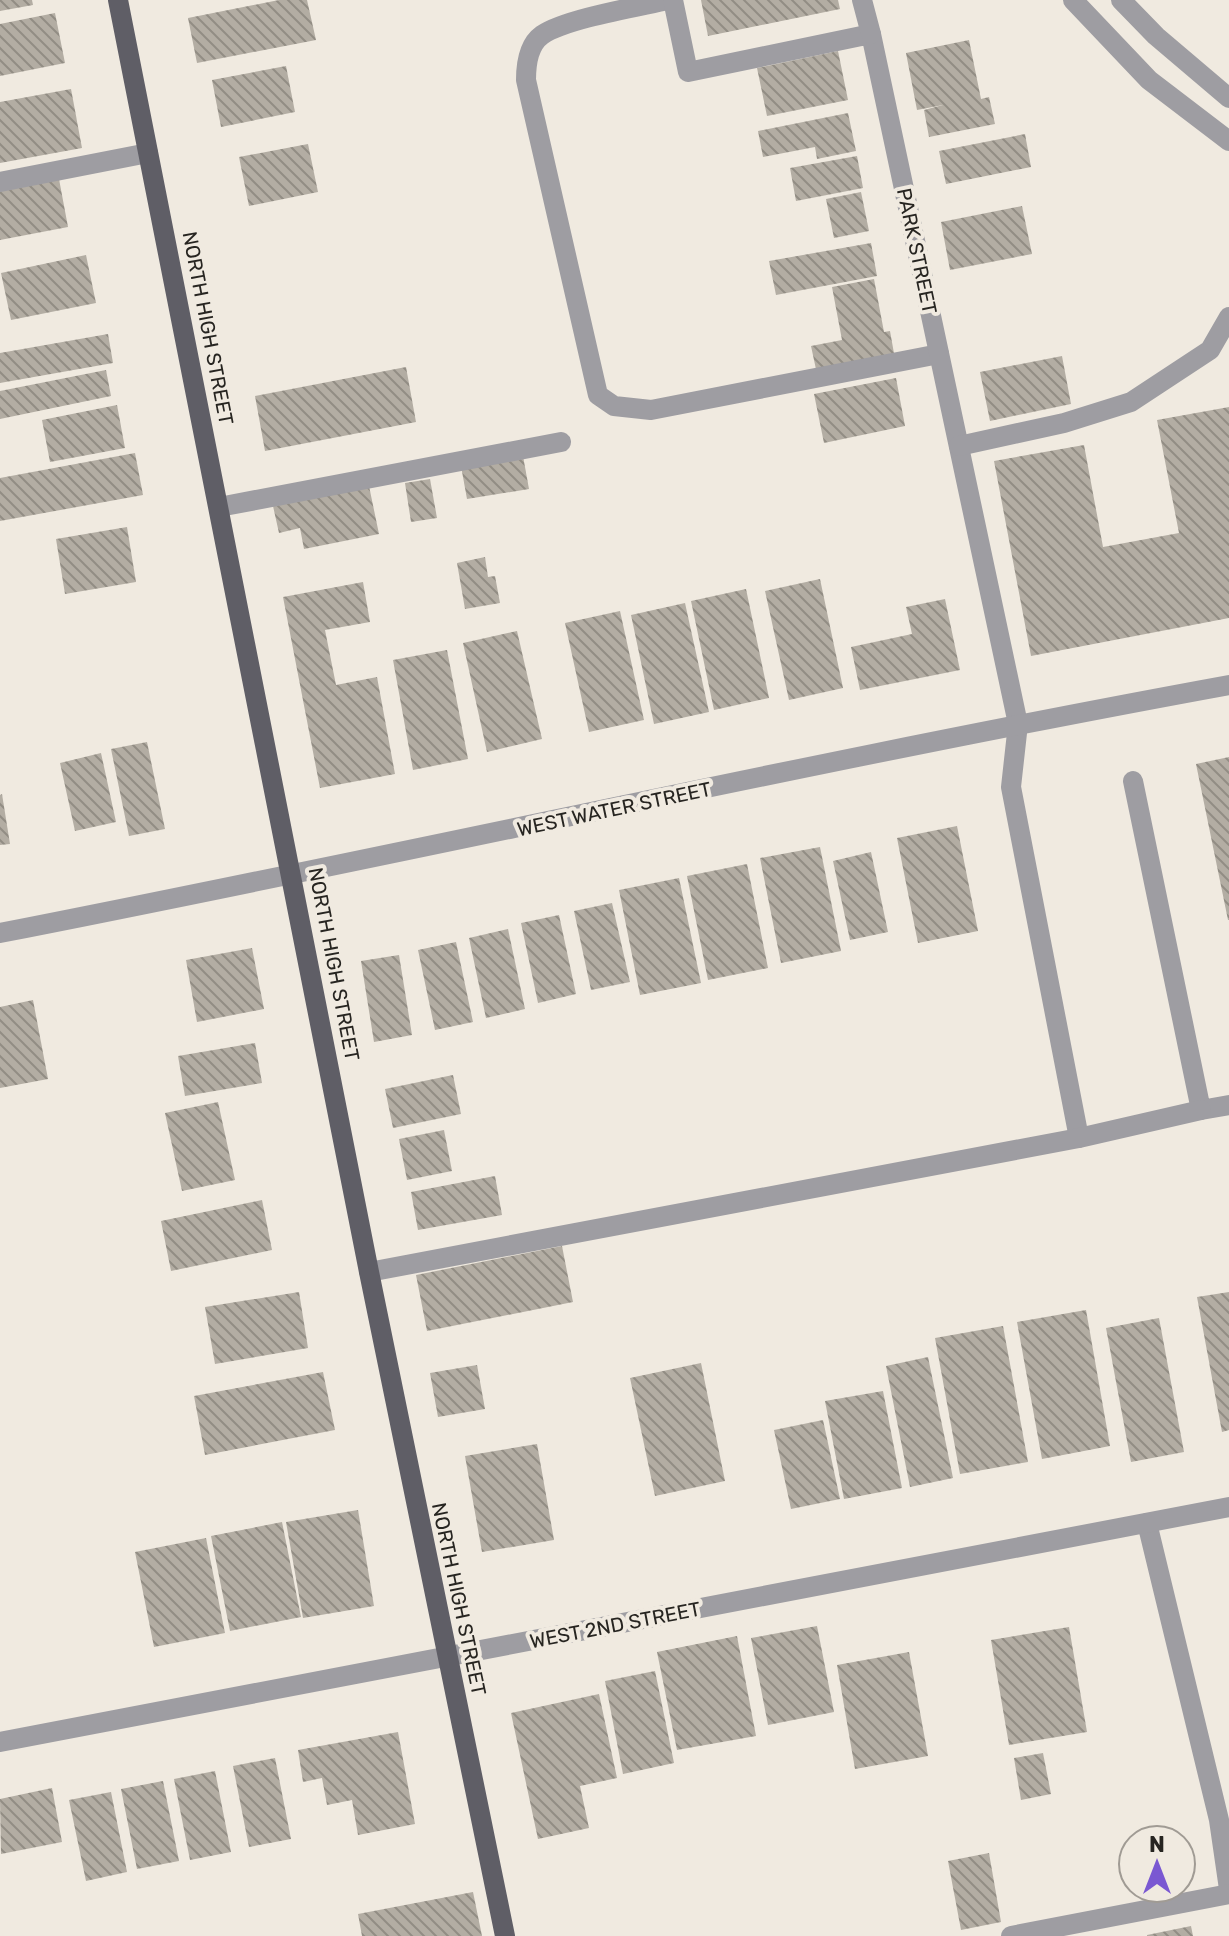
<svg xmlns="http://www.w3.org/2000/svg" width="1229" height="1936" font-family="Rubik,sans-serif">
	<defs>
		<pattern id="building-back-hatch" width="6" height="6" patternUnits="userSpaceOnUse" patternTransform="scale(2)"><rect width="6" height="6" fill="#b3ada3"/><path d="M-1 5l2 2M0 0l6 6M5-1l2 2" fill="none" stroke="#928d84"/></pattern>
	</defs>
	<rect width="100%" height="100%" fill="#f0eae0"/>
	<g fill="url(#building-back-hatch)">
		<path d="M0 0H32L33 5 0 11Z"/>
		<path d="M279 0H307L316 40 197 63 188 18Z"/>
		<path d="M701 0H838L840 9 708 36Z"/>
		<path d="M55 13 65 63 0 76V24Z"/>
		<path d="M969 40 981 99 989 97 995 124 929 137 924 110 943 105 917 110 906 53Z"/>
		<path d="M838 51 848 100 767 116 757 68Z"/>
		<path d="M286 66 295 112 221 127 212 80Z"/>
		<path d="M71 89 82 148 0 163V102Z"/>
		<path d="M848 113 856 151 817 159 815 147 763 157 758 131Z"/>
		<path d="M1025 134 1031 167 946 184 939 151Z"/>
		<path d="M308 144 318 192 249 206 239 157Z"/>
		<path d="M857 156 863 188 796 201 790 168Z"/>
		<path d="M59 179 68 227 0 240V191Z"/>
		<path d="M861 192 869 231 834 238 826 199Z"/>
		<path d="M1022 206 1032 254 950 270 941 222Z"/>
		<path d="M871 243 877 276 776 295 769 261Z"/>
		<path d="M86 255 96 303 11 320 1 273Z"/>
		<path d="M874 279 884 332 890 331 895 359 817 374 811 346 842 340 832 287Z"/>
		<path d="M108 334 113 363 0 383V353Z"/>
		<path d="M1062 356 1071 404 990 421 980 372Z"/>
		<path d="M406 367 416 422 265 451 255 396Z"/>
		<path d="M106 370 111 396 0 419V391Z"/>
		<path d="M896 378 905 426 824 443 814 394Z"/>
		<path d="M117 405 125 448 50 462 42 420Z"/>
		<path d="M1229 407V618L1031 656 994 461 1084 445 1103 547 1179 533 1157 420Z"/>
		<path d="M135 453 143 495 0 521V478Z"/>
		<path d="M523 456 529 489 467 499 461 466Z"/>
		<path d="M430 479 437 518 411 522 405 483Z"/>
		<path d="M369 486 379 534 304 549 300 528 279 533 273 506Z"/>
		<path d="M127 527 136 582 65 594 56 539Z"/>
		<path d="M485 557 488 577 495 576 500 603 465 609 457 563Z"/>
		<path d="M820 579 843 688 789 700 765 591Z"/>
		<path d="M363 582 370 622 325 630 336 685 377 677 395 774 320 788 283 597Z"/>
		<path d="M746 589 769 698 714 710 691 601Z"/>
		<path d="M945 599 960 670 860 690 851 647 912 634 906 607Z"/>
		<path d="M685 603 709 712 654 724 631 615Z"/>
		<path d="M620 611 644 720 589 732 565 623Z"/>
		<path d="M517 631 542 739 487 752 463 643Z"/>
		<path d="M447 650 468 759 413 770 393 660Z"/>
		<path d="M147 742 165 829 129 836 111 749Z"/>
		<path d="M101 753 116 822 75 831 60 763Z"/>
		<path d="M1229 757V920H1228L1196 764Z"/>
		<path d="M2 794 10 844 0 845V795Z"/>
		<path d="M957 826 978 931 918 943 897 838Z"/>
		<path d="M820 847 841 951 781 963 760 858Z"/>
		<path d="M871 852 888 932 850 940 833 861Z"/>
		<path d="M747 864 768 968 708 980 687 876Z"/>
		<path d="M679 878 701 983 640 995 619 890Z"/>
		<path d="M612 903 630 982 591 990 574 911Z"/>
		<path d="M559 915 576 994 538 1003 521 923Z"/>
		<path d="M508 929 525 1009 486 1018 469 938Z"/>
		<path d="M456 942 473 1022 435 1030 418 950Z"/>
		<path d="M252 948 264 1009 197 1022 186 960Z"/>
		<path d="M399 955 412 1035 374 1042 361 961Z"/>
		<path d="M33 1000 48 1079 0 1088V1007Z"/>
		<path d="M255 1043 262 1083 185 1096 178 1056Z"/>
		<path d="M453 1075 461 1114 393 1128 385 1089Z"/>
		<path d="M218 1102 235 1180 182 1191 165 1113Z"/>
		<path d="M444 1130 452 1171 407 1180 399 1139Z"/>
		<path d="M495 1176 502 1215 418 1230 411 1192Z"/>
		<path d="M262 1200 272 1250 171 1271 161 1221Z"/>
		<path d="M562 1246 573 1302 427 1331 416 1275Z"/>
		<path d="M299 1292 308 1348 215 1364 205 1307Z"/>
		<path d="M1229 1292V1430L1222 1432 1197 1297Z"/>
		<path d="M1086 1310 1110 1446 1042 1459 1017 1322Z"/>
		<path d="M1159 1318 1184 1452 1131 1462 1106 1328Z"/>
		<path d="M1003 1326 1028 1462 960 1474 935 1338Z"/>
		<path d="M928 1357 953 1478 910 1487 886 1366Z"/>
		<path d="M701 1363 725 1481 655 1496 630 1378Z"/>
		<path d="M477 1365 485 1409 438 1417 430 1373Z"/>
		<path d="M323 1372 335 1430 205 1455 194 1396Z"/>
		<path d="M883 1391 902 1488 844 1499 825 1401Z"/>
		<path d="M823 1420 840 1499 791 1509 774 1430Z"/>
		<path d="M537 1444 554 1540 482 1552 465 1456Z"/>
		<path d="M358 1510 374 1606 303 1618 286 1522Z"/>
		<path d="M282 1522 301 1617 230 1631 211 1536Z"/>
		<path d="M206 1538 225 1633 154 1647 135 1552Z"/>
		<path d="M817 1626 834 1712 768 1725 751 1638Z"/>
		<path d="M1069 1627 1087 1732 1009 1745 991 1640Z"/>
		<path d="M737 1636 756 1736 677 1750 657 1652Z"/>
		<path d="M909 1652 928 1756 855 1769 837 1665Z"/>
		<path d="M655 1671 674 1763 623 1774 605 1681Z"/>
		<path d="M599 1694 617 1778 580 1786 589 1828 538 1839 511 1713Z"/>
		<path d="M398 1732 415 1824 358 1835 352 1800 327 1805 322 1778 303 1782 298 1750Z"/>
		<path d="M1043 1753 1051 1794 1021 1800 1014 1758Z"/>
		<path d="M275 1758 291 1839 249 1847 233 1766Z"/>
		<path d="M215 1771 231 1852 190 1860 174 1779Z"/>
		<path d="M163 1781 179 1861 137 1869 121 1789Z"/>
		<path d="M52 1788 62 1842 1 1854 0 1799Z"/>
		<path d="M111 1792 127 1872 86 1881 69 1800Z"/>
		<path d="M989 1853 1001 1922 961 1930 948 1861Z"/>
		<path d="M473 1892 482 1936H362L358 1914Z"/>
		<path d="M1191 1926 1193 1936H1147V1935Z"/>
	</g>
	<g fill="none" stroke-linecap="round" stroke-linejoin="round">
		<g stroke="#9e9da2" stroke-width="20">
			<path d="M668 0C637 7 565 19 542 35 528 45 526 65 526 80L598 395 614 406 651 410 939 354"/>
			<path d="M673 0 688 72 871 34 1018 724 1011 787 1079 1138"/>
			<path d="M862 0 871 34"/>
			<path d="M1073 0 1149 80 1229 141"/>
			<path d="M1121 0 1156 36 1229 98"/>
			<path d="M0 182 148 153"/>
			<path d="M959 446 1064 423 1131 402 1210 350 1229 317"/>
			<path d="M219 507 561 442"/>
			<path d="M1133 781 1201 1110 1229 1105"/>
			<path d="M0 933C410 853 818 760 1229 685"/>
			<path d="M369 1272 1079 1138 1201 1110"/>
			<path d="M1147 1523 1219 1820 1229 1889"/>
			<path d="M0 1742 1229 1507"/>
			<path d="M1011 1936 1229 1894"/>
		</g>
		<path stroke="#5f5e66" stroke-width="20" d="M118 0 369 1272 505 1936"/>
	</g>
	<g text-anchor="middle" stroke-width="8" stroke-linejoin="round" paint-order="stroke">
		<g font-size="20" fill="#272521" stroke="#f0eae0">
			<text transform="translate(917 251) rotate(78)" y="7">PARK STREET</text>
			<text transform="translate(208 328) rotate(79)" y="7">NORTH HIGH STREET</text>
			<text transform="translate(614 809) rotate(-12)" y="7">WEST WATER STREET</text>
			<text transform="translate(334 964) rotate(79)" y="7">NORTH HIGH STREET</text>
			<text transform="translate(459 1599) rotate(78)" y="7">NORTH HIGH STREET</text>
			<text transform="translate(615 1625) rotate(-11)" y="7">WEST 2ND STREET</text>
		</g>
	</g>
	<g transform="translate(1157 1864)"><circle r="38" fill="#f0eae0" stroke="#a09b94" stroke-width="2"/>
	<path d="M0-6L14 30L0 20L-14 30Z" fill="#7a58d2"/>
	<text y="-12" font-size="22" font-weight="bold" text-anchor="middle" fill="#272521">N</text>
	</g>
</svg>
